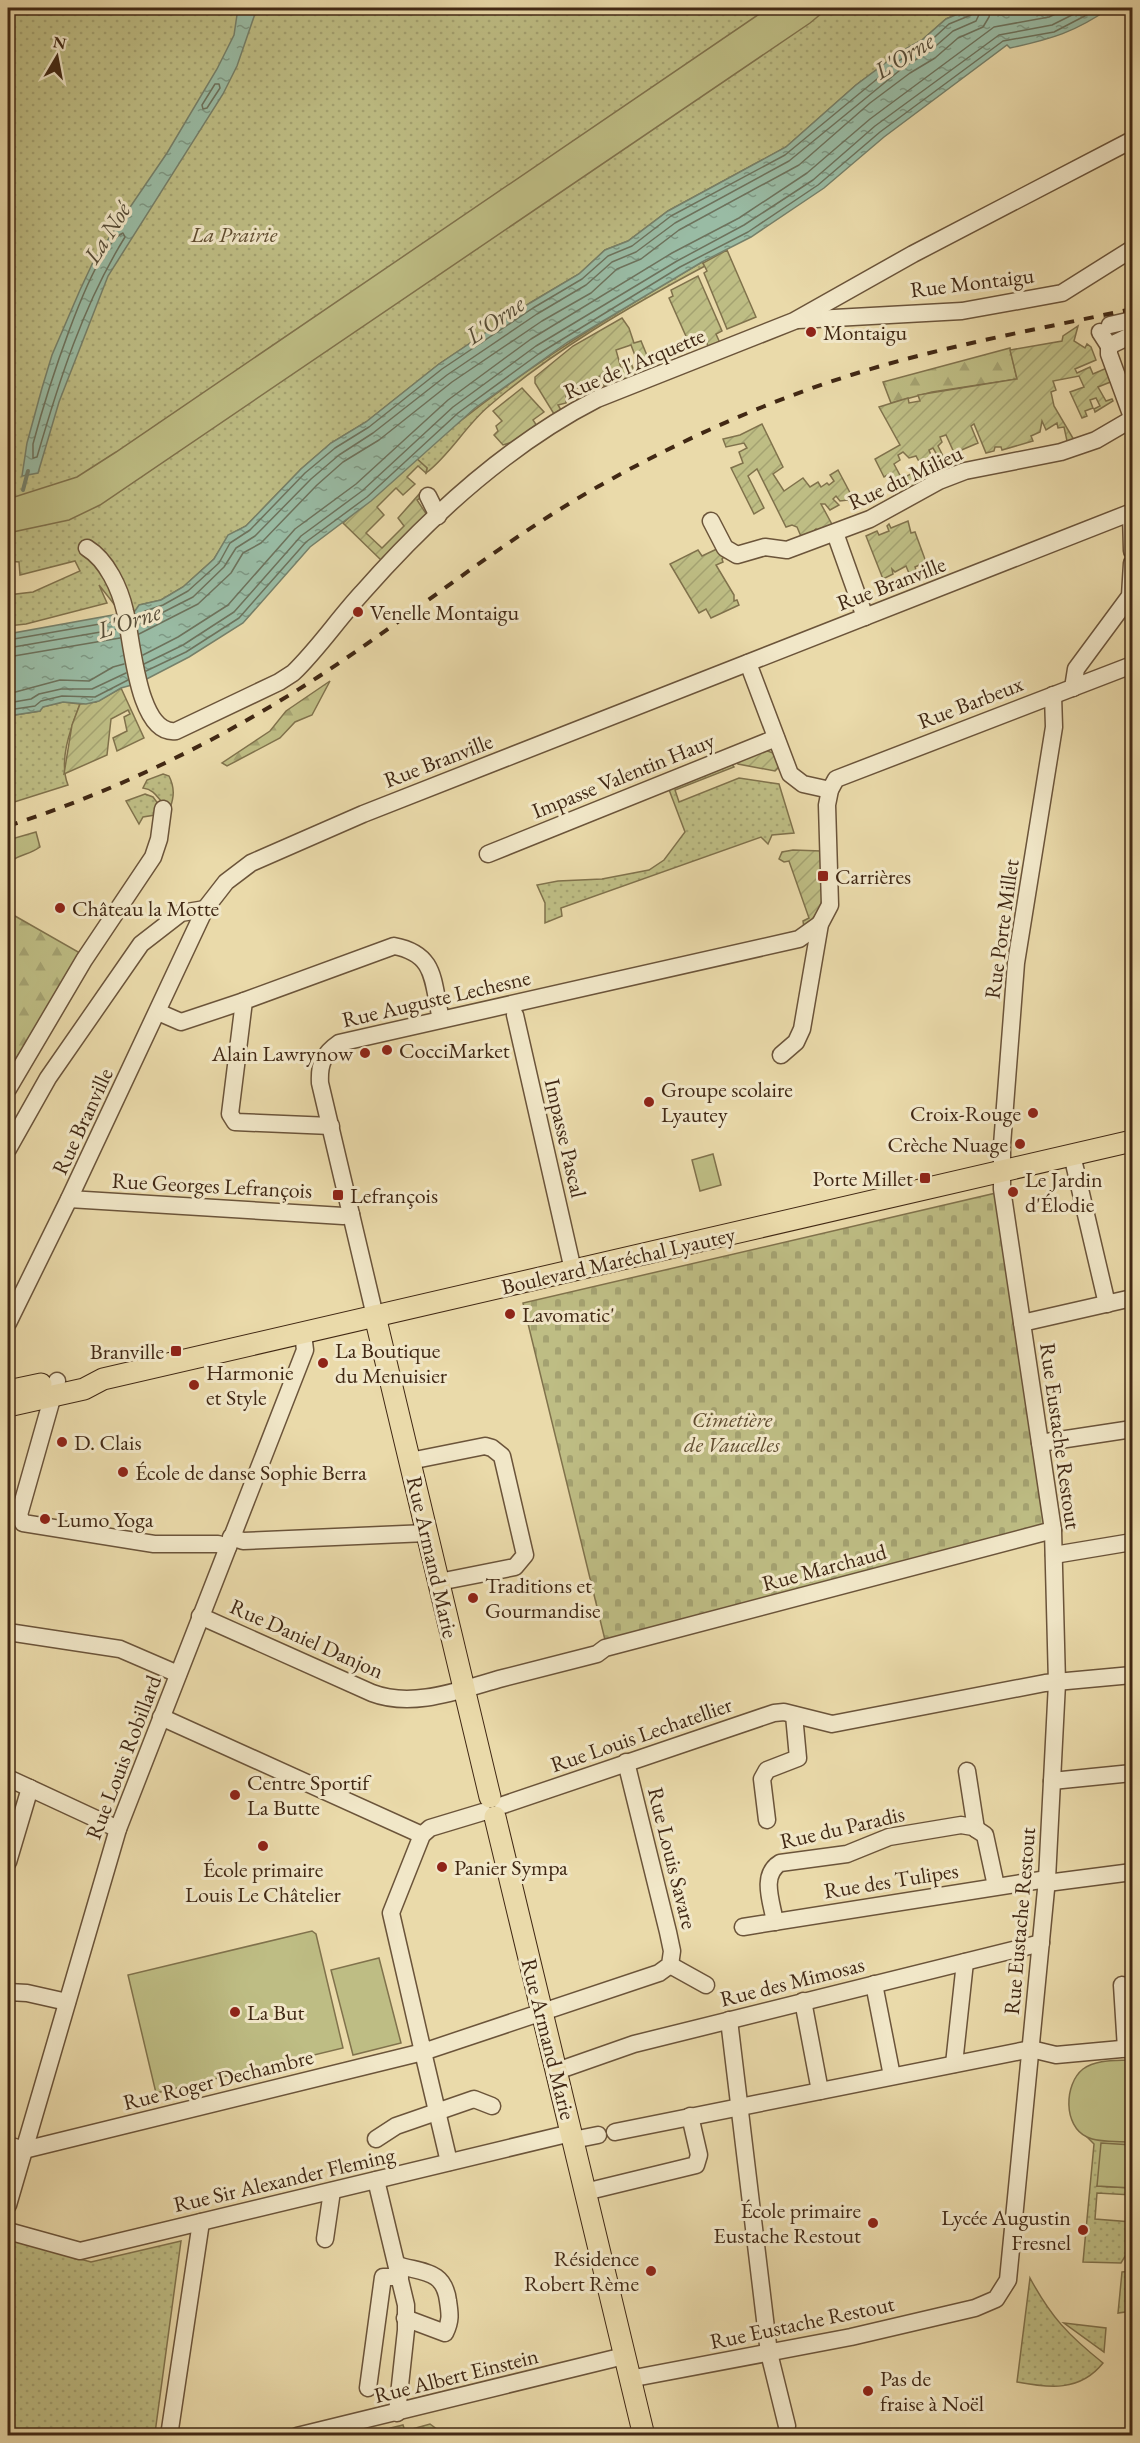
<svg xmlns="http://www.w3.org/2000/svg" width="1140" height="2443" font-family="'EB Garamond',serif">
	<defs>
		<pattern id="grass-dots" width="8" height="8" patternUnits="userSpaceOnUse" patternTransform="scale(1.5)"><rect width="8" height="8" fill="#bebd84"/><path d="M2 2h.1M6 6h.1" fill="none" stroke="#a4a271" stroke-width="1.8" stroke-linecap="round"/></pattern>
		<pattern id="forest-firs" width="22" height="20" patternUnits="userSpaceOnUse" patternTransform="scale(1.5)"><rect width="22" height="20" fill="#bebd84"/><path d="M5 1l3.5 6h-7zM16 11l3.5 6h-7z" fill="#a4a271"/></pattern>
		<pattern id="cemetery-stones" width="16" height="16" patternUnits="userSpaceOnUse" patternTransform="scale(1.5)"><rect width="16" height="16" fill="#bebd84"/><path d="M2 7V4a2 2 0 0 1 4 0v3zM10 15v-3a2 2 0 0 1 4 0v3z" fill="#a4a271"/></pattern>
		<pattern id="garden-furrows" width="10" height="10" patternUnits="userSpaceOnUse" patternTransform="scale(1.5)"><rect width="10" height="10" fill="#bebd84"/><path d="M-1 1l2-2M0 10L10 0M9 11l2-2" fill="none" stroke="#a4a271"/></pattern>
		<pattern id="water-ripples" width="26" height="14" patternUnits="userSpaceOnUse" patternTransform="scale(1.5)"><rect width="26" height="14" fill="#99bba4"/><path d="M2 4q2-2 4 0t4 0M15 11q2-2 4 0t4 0" fill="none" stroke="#7e9884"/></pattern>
	</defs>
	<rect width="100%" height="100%" fill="#eadaaa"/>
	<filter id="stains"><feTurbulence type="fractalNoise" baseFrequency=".00333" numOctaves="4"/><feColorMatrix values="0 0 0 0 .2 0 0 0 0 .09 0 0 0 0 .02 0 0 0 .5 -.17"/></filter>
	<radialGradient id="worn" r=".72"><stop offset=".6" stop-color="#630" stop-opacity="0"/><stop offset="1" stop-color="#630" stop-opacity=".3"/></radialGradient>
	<g fill="url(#grass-dots)" stroke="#80724c" stroke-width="1.5">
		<path d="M8 8H972L946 19 922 40 897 55 856 85 786 147 668 211 628 241 605 250 579 274 530 303 439 364 366 422 331 443 301 469 246 526 229 535 214 559 183 587 161 600 140 605 135 611 121 613 99 585 107 603 26 624 8 626V595L33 592 80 571 75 561 20 575 19 562 8 561Z"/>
		<path d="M702 262 705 266C630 306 554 350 489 406 466 425 450 455 426 473L427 468 416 458C503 381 601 321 702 262Z"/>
		<path d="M63 702 80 704C71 728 58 760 68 785L8 804V716L40 711 42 707Z"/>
		<path d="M731 763 734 767 675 790 679 802 739 778 779 784 794 833 772 835 768 844 761 837 561 908 562 916 545 923V903L537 885 558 881 602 879 649 870 664 860 685 832 668 787Z"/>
		<path d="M163 774 169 776C175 788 174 797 170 808 159 804 158 790 143 788L147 780Z"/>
		<path d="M145 794 153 797 159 805 155 815 143 817 139 824 126 801Z"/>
		<path d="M1088 2138 1132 2142V2145L1097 2186 1132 2188V2195L1097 2193 1095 2219 1132 2222V2245L1121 2263 1083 2262 1094 2144Z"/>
		<path d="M10 2240 91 2262 181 2241 155 2433 24 2436 8 2433V2249Z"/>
		<path d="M1132 2271V2311L1118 2313 1122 2272Z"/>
		<path d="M1030 2278C1051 2317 1068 2335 1103 2363 1080 2392 1049 2388 1017 2382Z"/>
		<path d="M1064 2323 1106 2328 1104 2352Z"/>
		<path d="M430 2424 441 2432 459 2435H389L390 2428 403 2425 405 2431Z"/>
	</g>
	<g fill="url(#forest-firs)" stroke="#80724c" stroke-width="1.5">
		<path d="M1010 348 1017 379 932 392 891 403 883 382Z"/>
		<path d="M330 681 312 715 295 722 280 738 227 766 222 763 270 731 286 711Z"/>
		<path d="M36 832 40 847C30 855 15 855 8 864V840Z"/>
		<path d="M8 912 80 953 8 1079Z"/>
	</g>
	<path fill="url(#cemetery-stones)" stroke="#80724c" stroke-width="1.5" d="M996 1193 1046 1527 606 1644 523 1303Z"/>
	<g fill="url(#garden-furrows)" stroke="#80724c" stroke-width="1.5">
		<path d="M727 250 756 317 727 329 704 273 707 271 703 263Z"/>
		<path d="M698 276 722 331 716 334 720 343 709 348 704 337 689 343 669 298 673 296 671 290Z"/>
		<path d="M622 318 629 328 634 343 641 341 653 370 642 374 631 345 616 350 621 368 631 363 636 376 605 388 600 376 566 394V403L558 405 561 410 554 414 535 383V377L573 346Z"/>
		<path d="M1078 326 1074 341 1085 348 1087 344 1091 347 1096 360 1075 369 1077 373 1090 367 1093 374 1109 367 1113 381 1098 387 1106 401 1112 399 1113 401 1095 412 1094 409 1100 406 1096 398 1090 400 1093 408 1085 411 1087 416 1082 418 1070 392 1084 387 1079 376 1053 381 1056 390 1051 392 1054 406 1074 440 1067 441 1064 427 1058 428 1057 423 1046 430 1042 421 1040 432 1031 436 1033 441 1002 450 1001 447H995L994 451 986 453 974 424 971 426 978 443 959 451 960 455 956 457 946 435 940 437 942 442 938 446 944 458 940 460 933 448 929 450 935 465 924 471 916 456 909 458 903 452 898 455 900 460 894 464 902 479 914 472 920 485 911 490 904 482 895 483 889 474 884 477 875 459 900 445 879 407 908 398 909 403 920 401 918 395 1017 379 1010 350 1062 341 1063 336Z"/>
		<path d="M522 388 544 412 533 420 537 426 516 441 503 445 494 435 498 431 496 426 502 421 493 411Z"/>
		<path d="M762 424 783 467 773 474 784 491 803 478 810 487 818 482 821 487 827 483 829 485 834 481 830 475 838 470 856 504 852 505 848 500 840 501 836 496 833 499 839 505 830 510 825 504H821L834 528 819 534 816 529 803 541 797 527 792 525 786 527 757 469 748 476 764 508 754 514 731 468 743 463 739 452 747 448 744 443 726 447 723 439 740 435Z"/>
		<path d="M416 458 427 468 426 473 418 466 407 477 415 484 403 495 396 488 377 507 384 515 366 533 382 548 404 526 398 518 421 492 422 497 417 500 427 515 382 561 343 523Z"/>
		<path d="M908 521 911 533 915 532 926 562 915 567 918 576 911 578 906 566 895 572 892 569 893 574 883 579 866 536 877 531 879 535 889 531 887 526 889 524 891 528Z"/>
		<path d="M719 548 726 555 722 559 723 562 716 565 734 595V601L737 600 739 605 711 618 706 609 699 613 670 564 698 550 702 556Z"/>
		<path d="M121 688 144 738 117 751 113 738 127 731 124 717 130 714 128 710 111 719 107 755 64 774 72 725 80 704 96 702Z"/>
		<path d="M765 750 773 753 779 767 775 771 738 764 737 762Z"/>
		<path d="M793 850 821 851C822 882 831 906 804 928L803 921 809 918 789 861 784 862 779 859 782 852Z"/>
	</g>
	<g fill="#bebd84" stroke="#80724c" stroke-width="1.5">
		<path d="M768 8H828L810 23 100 505 69 520 8 533V499L77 477 116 452Z"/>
		<path d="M713 1154 721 1185 700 1191 692 1160Z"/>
		<path d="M312 1931 316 1934 343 2048 156 2093 128 1975Z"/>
		<path d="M379 1958 401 2043 353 2055 331 1970Z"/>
		<path d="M1132 2060V2142C1119 2141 1099 2143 1087 2137 1063 2126 1064 2084 1083 2069 1097 2059 1116 2061 1132 2060Z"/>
		<path d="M1101 2143 1132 2145V2188L1097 2186Z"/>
	</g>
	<g fill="url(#water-ripples)" stroke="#76806a" stroke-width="1.5">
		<path d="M238 8H257L237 66 223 94 108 276 59 402 38 473 22 476 27 443 42 388 52 355 80 290 94 260 167 153 217 69 234 35Z"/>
		<path d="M972 8H1110C1075 32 1052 39 1010 48L1007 45 884 137 824 188 751 237 702 262 568 342 475 408 371 501 310 547 243 623 189 657 139 683 121 688 99 701 86 704 63 702 43 707 40 711 8 716V634L135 611 139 605 161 600 183 587 214 559 228 535 246 526 301 469 331 443 366 422 439 364 530 303 579 274 605 250 628 241 668 211 786 147 856 85 900 52 922 40 946 19Z"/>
	</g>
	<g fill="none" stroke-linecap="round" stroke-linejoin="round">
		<g stroke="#6d725c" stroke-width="1.5">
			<path d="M215 84H219L220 88 207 108 203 109 202 105Z"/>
			<path d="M123 233 125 237C83 305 59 381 37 457L33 458V444C43 406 90 248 123 233Z"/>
			<path d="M136 617 145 611 163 605 188 591 219 563 230 543 250 530 305 473 335 448 369 427 442 369 533 308 582 279 608 256 632 246 671 216 785 155 900 60 926 45 949 24 971 15 974 8"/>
			<path d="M138 625 193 597 224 567 236 548 255 536 311 479 339 455 373 433 447 375 537 314 586 285 612 262 636 252 675 223 789 161 905 66 930 51 953 31 976 21 982 8"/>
			<path d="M139 634 198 604 231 573 243 553 261 543 317 485 343 462 379 440 452 382 542 321 591 293 617 269 641 259 679 230 799 165 870 103 910 73 935 58 958 38 983 27 989 17 991 8"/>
			<path d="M8 640 117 621"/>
			<path d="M8 648 118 629"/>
			<path d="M143 655 178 637 228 605 295 529 356 484 448 400 531 339 672 253 739 218 807 173 870 119 994 27 1049 17 1068 8"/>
			<path d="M8 657 120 638"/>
			<path d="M144 664 183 645 234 612 301 536 362 491 453 407 536 346 677 261 744 225 813 180 875 126 999 35 1052 25 1086 8"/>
			<path d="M146 671 186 652 239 618 306 542 367 497 458 413 540 353 680 267 748 232 818 185 880 132 1003 41 1054 32 1100 8"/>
			<path d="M8 694 60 680 89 681 113 667 124 664"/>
			<path d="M8 703 31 699 39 694 61 689H92L126 673"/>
			<path d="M8 710 35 706 41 701 62 696 95 697 128 680"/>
		</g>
		<path stroke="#76806a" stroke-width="4" d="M23 490 28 471"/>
		<defs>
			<g id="minor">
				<path d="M798 320 962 311 1062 293 1132 249"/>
				<path d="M1110 325 1132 320"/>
				<path d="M1100 332 1109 346"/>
				<path d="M1132 335 1109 346V354L1132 417"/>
				<path d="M428 496 438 516"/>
				<path d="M1131 513 1132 551"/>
				<path d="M711 521 725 548 737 555 765 547 787 550 870 519 939 481 965 471 1061 452 1096 440 1132 419"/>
				<path d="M835 533 865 617"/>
				<path d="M87 548C107 560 120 589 125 611 132 637 137 736 176 731L279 682 293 673C318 649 338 619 362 593 428 518 507 445 597 399L794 321 913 254 1132 140"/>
				<path d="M748 663 790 774 803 784 830 790"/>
				<path d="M1073 688 1076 669 1130 596 1132 563"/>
				<path d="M488 854 776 738"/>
				<path d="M158 1012 181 1022 244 1001"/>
				<path d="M515 1015 573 1270"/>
				<path d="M781 1055 796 1042 802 1029 820 924 830 905 827 805 830 790 836 779 1132 665"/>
				<path d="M8 1089 84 960 153 857 159 839 163 809"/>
				<path d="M331 1126 235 1122 230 1114 244 1001 394 946C437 954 432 982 441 1019"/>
				<path d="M8 1149 48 1078 141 944 181 913 205 909"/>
				<path d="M1072 1155 1107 1304"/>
				<path d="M69 1199 343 1216 351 1214"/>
				<path d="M375 1316 320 1083C319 1064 323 1054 339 1043L799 939 820 924"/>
				<path d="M8 1323 69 1199 205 909 226 882 251 863 363 814 1132 512"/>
				<path d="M1022 1323 1132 1298"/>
				<path d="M57 1381 19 1515 23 1523 154 1544H218L228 1547"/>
				<path d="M1040 1443 1132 1429"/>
				<path d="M410 1461 485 1446 492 1448 502 1456 525 1555 515 1567 439 1582"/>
				<path d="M231 1537 243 1541 427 1533"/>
				<path d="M1054 1555 1132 1542"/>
				<path d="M200 1616 372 1693C414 1709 462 1689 503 1678 534 1670 565 1662 597 1654L605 1648 1053 1530"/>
				<path d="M8 1632 120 1649 178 1674"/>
				<path d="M161 1717 422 1835"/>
				<path d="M967 1771 976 1829"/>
				<path d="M8 1778 118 1829"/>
				<path d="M1052 1781 1132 1773"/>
				<path d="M503 1805 774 1713 784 1712 832 1724 1045 1683 1132 1675"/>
				<path d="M483 1812 430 1828 422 1835 391 1913 423 2052 659 1973 670 1965 672 1951 668 1932 626 1762"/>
				<path d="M767 1820 762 1779 767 1770 798 1758 794 1715"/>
				<path d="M8 1862 30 1788"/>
				<path d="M1047 1883 1132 1872"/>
				<path d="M775 1922C772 1903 760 1875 780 1863L847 1854 889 1837 961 1825 973 1827 985 1835 996 1886"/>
				<path d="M743 1927 1047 1879"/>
				<path d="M670 1965 706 1985"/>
				<path d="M874 1984 892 2076"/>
				<path d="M1122 1985 1126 2049"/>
				<path d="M8 1992 27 1993 67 2002"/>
				<path d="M803 2001 820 2091"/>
				<path d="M729 2020 769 2353 787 2426"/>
				<path d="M954 2064 965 1962"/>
				<path d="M557 2071 634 2044 1041 1943"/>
				<path d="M615 2132 1031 2049 1056 2055 1132 2048"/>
				<path d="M376 2139 396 2126 474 2099 492 2106"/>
				<path d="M573 2140 598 2135"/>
				<path d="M8 2145 24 2150 423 2052 449 2162"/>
				<path d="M376 2180 406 2305V2330L397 2413"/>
				<path d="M585 2192 696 2165 699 2155 690 2116"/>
				<path d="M8 2205 118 1829 305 1350 303 1334"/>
				<path d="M8 2231 80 2251 571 2133"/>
				<path d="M325 2239 332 2191"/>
				<path d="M397 2265C424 2273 444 2270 448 2301 450 2314 451 2321 445 2333L405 2318"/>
				<path d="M629 2379 851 2337 975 2308 996 2299 1008 2280 1047 1879 1057 1683 1053 1530 1002 1189V1145L1016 963 1054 727 1053 695"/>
				<path d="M368 2388 383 2277H400"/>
				<path d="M169 2436 201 2222"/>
				<path d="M297 2436 624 2356"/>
			</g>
			<g id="major">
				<path d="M375 1316 490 1797"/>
				<path d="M8 1391 41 1384"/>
				<path d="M8 1406 84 1389 103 1379 1132 1141"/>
				<path d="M495 1817 644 2436"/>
			</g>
		</defs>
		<use href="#minor" stroke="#6b543a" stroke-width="19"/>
		<use href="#major" stroke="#412814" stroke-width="23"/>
		<use href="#minor" stroke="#f1e7c8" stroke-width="16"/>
		<use href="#major" stroke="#eadaaa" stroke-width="21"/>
		<path stroke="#412814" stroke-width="4" stroke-dasharray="10 10" stroke-linecap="butt" d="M8 826C117 791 222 739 318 677 413 615 500 542 599 486 679 441 763 403 851 375 943 346 1039 329 1132 309"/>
	</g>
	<g fill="#8f2418" stroke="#f1e7c8" stroke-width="2">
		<circle cx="811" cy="332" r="6"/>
		<circle cx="358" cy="612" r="6"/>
		<rect x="817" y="870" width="12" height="12" rx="3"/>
		<circle cx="60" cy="908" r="6"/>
		<circle cx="387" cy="1050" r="6"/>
		<circle cx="365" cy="1053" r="6"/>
		<circle cx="649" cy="1102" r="6"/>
		<circle cx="1033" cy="1113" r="6"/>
		<circle cx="1020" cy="1144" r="6"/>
		<rect x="919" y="1172" width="12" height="12" rx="3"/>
		<circle cx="1013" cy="1192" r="6"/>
		<rect x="332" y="1189" width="12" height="12" rx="3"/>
		<circle cx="510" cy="1314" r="6"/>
		<rect x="170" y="1345" width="12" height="12" rx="3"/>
		<circle cx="323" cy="1363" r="6"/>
		<circle cx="194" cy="1385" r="6"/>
		<circle cx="62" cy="1442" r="6"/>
		<circle cx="123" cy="1472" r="6"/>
		<circle cx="45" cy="1519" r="6"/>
		<circle cx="473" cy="1598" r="6"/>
		<circle cx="235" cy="1795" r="6"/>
		<circle cx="263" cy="1846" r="6"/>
		<circle cx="442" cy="1867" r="6"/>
		<circle cx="235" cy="2012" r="6"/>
		<circle cx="873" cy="2223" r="6"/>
		<circle cx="1083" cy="2230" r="6"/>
		<circle cx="651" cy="2271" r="6"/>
		<circle cx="868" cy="2391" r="6"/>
	</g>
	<g text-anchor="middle" stroke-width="6" stroke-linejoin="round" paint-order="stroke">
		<g font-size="22" font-style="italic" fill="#604d30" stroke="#f1e7c8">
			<text x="234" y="242">La Prairie</text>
			<text x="732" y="1427">Cimetière<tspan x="732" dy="25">de Vaucelles</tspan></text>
		</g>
		<g font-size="22" fill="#412814" stroke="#f1e7c8">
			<text transform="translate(972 282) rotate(-7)" y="8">Rue Montaigu</text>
			<text transform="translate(634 363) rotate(-23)" y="8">Rue de l'Arquette</text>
			<text transform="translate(905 477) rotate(-25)" y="8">Rue du Milieu</text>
			<text transform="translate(891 583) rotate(-21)" y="8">Rue Branville</text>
			<text transform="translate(970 702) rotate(-21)" y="8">Rue Barbeux</text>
			<text transform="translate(438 760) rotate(-21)" y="8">Rue Branville</text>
			<text transform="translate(623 775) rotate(-22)" y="8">Impasse Valentin Hauy</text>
			<text transform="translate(1001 929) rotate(-82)" y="8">Rue Porte Millet</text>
			<text transform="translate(436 998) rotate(-13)" y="8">Rue Auguste Lechesne</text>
			<text transform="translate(82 1121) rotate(-65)" y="8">Rue Branville</text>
			<text transform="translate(566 1138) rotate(77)" y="8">Impasse Pascal</text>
			<text transform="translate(212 1185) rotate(3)" y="8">Rue Georges Lefrançois</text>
			<text transform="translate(618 1260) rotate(-13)" y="8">Boulevard Maréchal Lyautey</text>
			<text transform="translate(1061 1436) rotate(82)" y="8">Rue Eustache Restout</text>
			<text transform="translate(433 1557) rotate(77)" y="8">Rue Armand Marie</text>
			<text transform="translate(824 1567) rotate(-15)" y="8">Rue Marchaud</text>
			<text transform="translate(307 1638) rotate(24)" y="8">Rue Daniel Danjon</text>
			<text transform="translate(641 1734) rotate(-19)" y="8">Rue Louis Lechatellier</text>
			<text transform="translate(123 1757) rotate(-69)" y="8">Rue Louis Robillard</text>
			<text transform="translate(842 1827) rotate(-13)" y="8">Rue du Paradis</text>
			<text transform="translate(673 1858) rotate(76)" y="8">Rue Louis Savare</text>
			<text transform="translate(891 1880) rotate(-9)" y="8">Rue des Tulipes</text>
			<text transform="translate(1019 1921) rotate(-85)" y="8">Rue Eustache Restout</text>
			<text transform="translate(792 1981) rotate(-14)" y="8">Rue des Mimosas</text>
			<text transform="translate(549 2039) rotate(76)" y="8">Rue Armand Marie</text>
			<text transform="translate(218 2079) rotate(-14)" y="8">Rue Roger Dechambre</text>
			<text transform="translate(284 2179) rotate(-13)" y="8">Rue Sir Alexander Fleming</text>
			<text transform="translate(802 2322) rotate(-12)" y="8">Rue Eustache Restout</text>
			<text transform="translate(456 2375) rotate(-14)" y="8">Rue Albert Einstein</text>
		</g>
		<g font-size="22" fill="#412814" stroke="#f1e7c8" text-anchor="start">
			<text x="823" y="340">Montaigu</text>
			<text x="370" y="620">Venelle Montaigu</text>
			<text x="835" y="884">Carrières</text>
			<text x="72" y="916">Château la Motte</text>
			<text x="399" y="1058">CocciMarket</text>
			<text x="353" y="1061" text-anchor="end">Alain Lawrynow</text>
			<text x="661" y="1097">Groupe scolaire<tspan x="661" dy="25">Lyautey</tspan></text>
			<text x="1021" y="1121" text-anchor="end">Croix-Rouge</text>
			<text x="1008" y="1152" text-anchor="end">Crèche Nuage</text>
			<text x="913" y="1186" text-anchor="end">Porte Millet</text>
			<text x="1025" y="1187">Le Jardin<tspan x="1025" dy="25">d'Élodie</tspan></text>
			<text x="350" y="1203">Lefrançois</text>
			<text x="522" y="1322">Lavomatic'</text>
			<text x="335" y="1358">La Boutique<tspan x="335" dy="25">du Menuisier</tspan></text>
			<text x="164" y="1359" text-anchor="end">Branville</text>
			<text x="206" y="1380">Harmonie<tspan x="206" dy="25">et Style</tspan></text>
			<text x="74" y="1450">D. Clais</text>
			<text x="135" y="1480">École de danse Sophie Berra</text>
			<text x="57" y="1527">Lumo Yoga</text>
			<text x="485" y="1593">Traditions et<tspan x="485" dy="25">Gourmandise</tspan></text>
			<text x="247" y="1790">Centre Sportif<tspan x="247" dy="25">La Butte</tspan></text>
			<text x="454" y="1875">Panier Sympa</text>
			<text x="263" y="1877" text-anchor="middle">École primaire<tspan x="263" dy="25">Louis Le Châtelier</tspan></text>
			<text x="247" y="2020">La But</text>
			<text x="861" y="2218" text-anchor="end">École primaire<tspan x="861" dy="25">Eustache Restout</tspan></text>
			<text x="1071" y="2225" text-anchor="end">Lycée Augustin<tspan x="1071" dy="25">Fresnel</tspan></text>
			<text x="639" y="2266" text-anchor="end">Résidence<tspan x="639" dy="25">Robert Rème</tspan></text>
			<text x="880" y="2386">Pas de<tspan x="880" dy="25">fraise à Noël</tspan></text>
		</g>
		<g font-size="24" font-style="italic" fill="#574d38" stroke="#f1e7c8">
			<text transform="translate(904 56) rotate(-32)" y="8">L'Orne</text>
			<text transform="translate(107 233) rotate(-58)" y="8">La Noé</text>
			<text transform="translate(495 320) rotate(-35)" y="8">L'Orne</text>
			<text transform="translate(129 621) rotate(-18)" y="8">L'Orne</text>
		</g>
	</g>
	<rect width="1140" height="2443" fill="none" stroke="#eadaaa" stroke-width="30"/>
	<rect x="9" y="9" width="1122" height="2425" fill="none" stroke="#412814" stroke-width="3"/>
	<rect x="15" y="15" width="1110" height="2413" fill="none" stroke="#412814" stroke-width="1.5"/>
	<g transform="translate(57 57) rotate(10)" stroke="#f1e7c8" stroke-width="4.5" paint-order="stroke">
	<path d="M0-4.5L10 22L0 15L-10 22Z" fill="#412814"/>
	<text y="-9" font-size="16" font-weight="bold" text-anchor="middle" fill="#412814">N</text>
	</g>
	<rect width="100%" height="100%" filter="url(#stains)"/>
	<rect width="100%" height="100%" fill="url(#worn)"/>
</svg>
